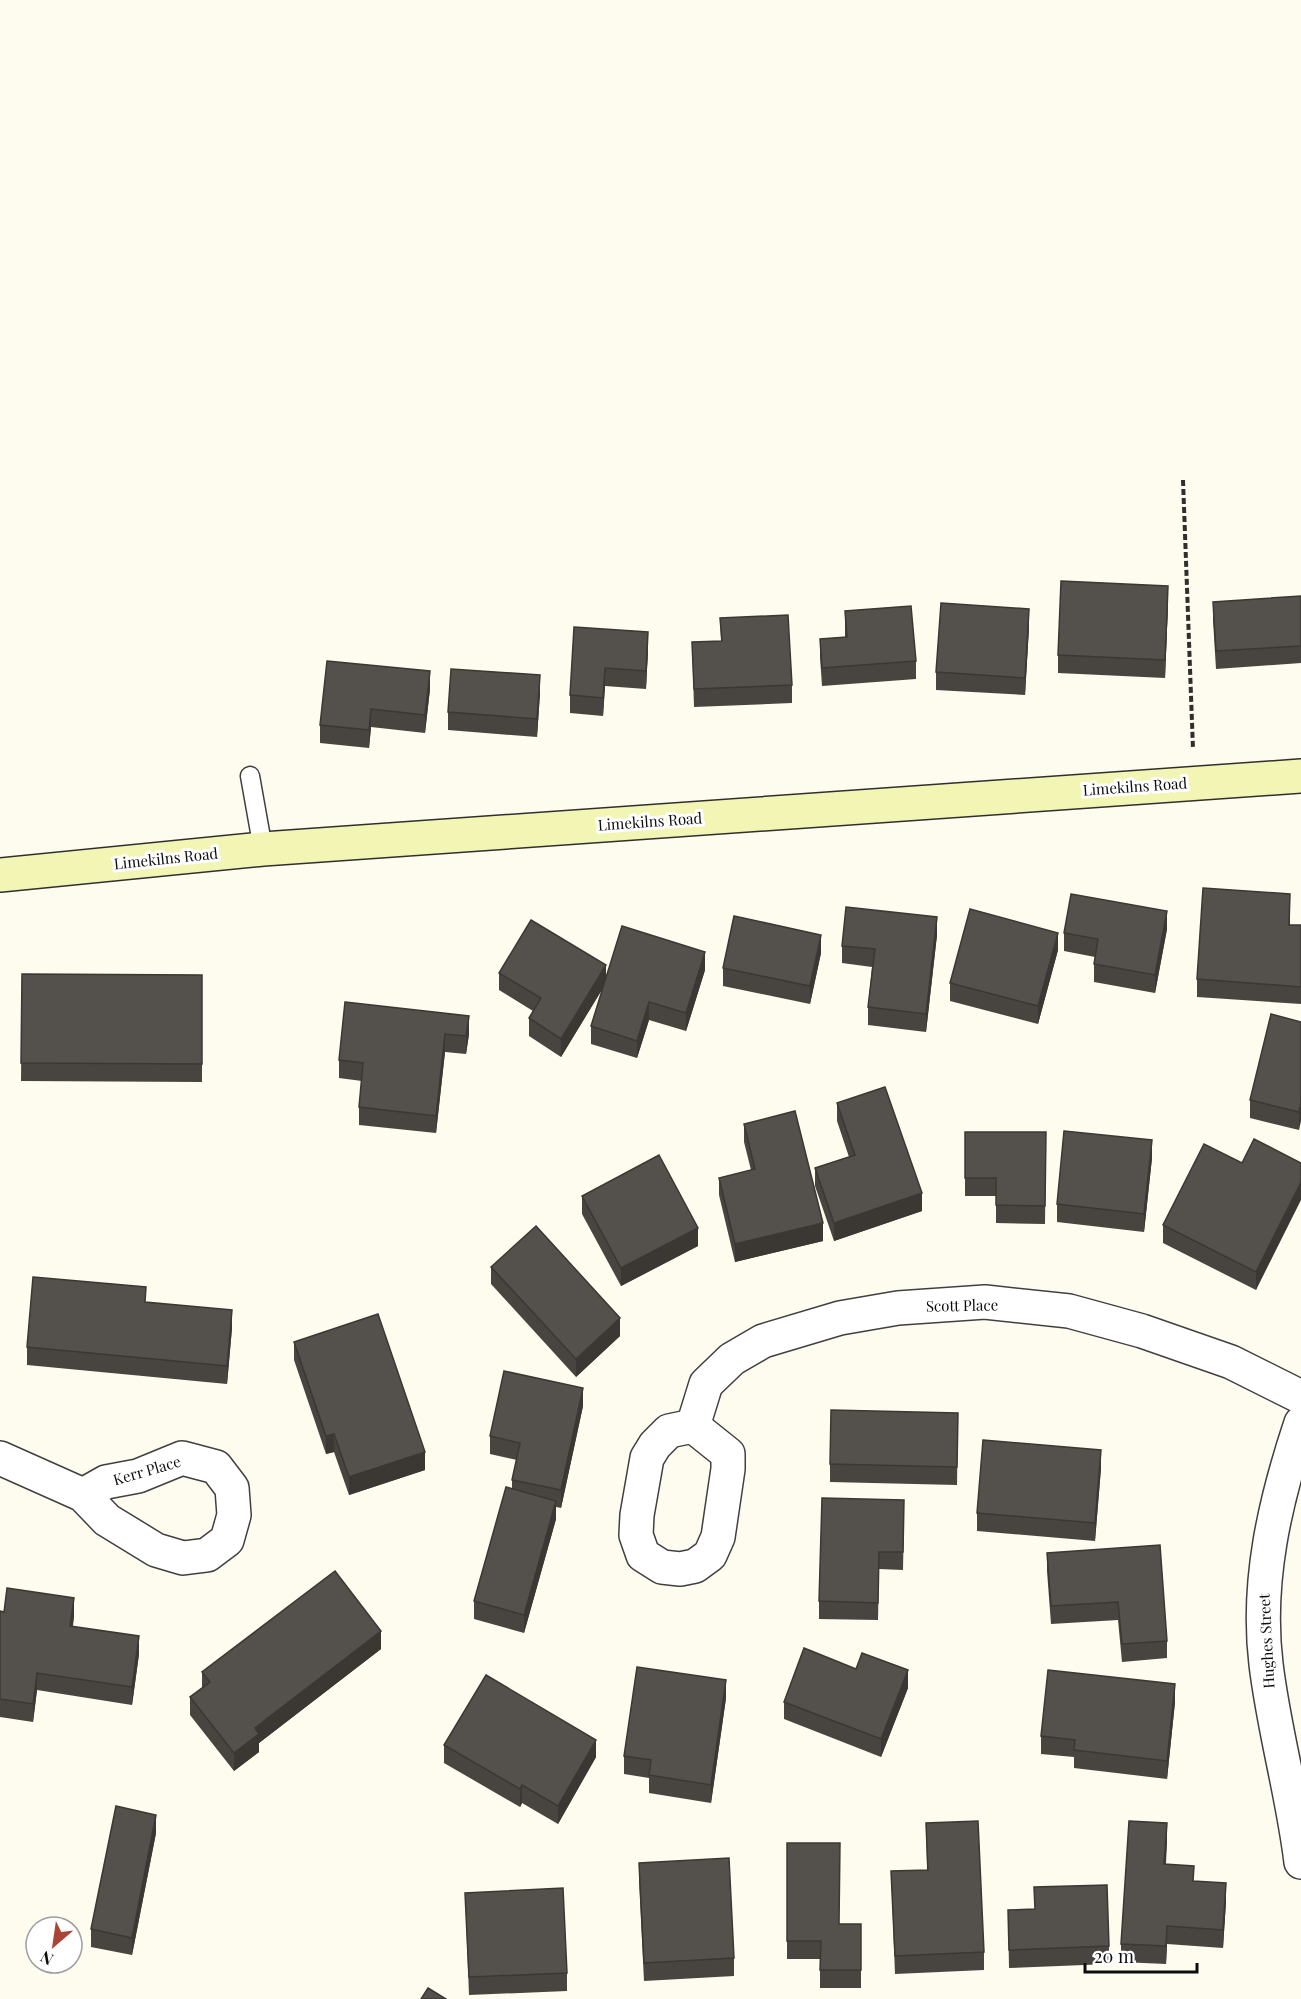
<svg xmlns="http://www.w3.org/2000/svg" width="1301" height="1999" font-family="'Playfair Display',serif">
	<rect width="100%" height="100%" fill="#fdfcef"/>
	<g fill="none" stroke-linecap="round" stroke-linejoin="round">
		<defs>
			<path id="service" d="M250 776 263 849"/>
			<g id="minor">
				<path d="M693 1426 706 1384 732 1359 763 1341 840 1318 898 1308 985 1302 1069 1311 1142 1331 1231 1362 1301 1397"/>
				<path d="M693 1426 728 1454V1469L718 1537 710 1555 695 1566 680 1569 662 1567 643 1555 636 1535 637 1515 647 1458 655 1445 669 1431Z"/>
				<path d="M0 1458 83 1495 107 1520 156 1550 183 1558 207 1555 227 1540 234 1515 232 1488 216 1467 182 1458 138 1476 106 1482 83 1495"/>
			</g>
			<path id="tertiary" d="M1301 1423C1275 1501 1256 1582 1266 1664 1274 1731 1293 1795 1301 1862"/>
			<path id="secondary" d="M0 875 263 849 1301 776"/>
		</defs>
		<use href="#service" stroke="#404040" stroke-width="21"/>
		<use href="#minor" stroke="#404040" stroke-width="36"/>
		<use href="#tertiary" stroke="#404040" stroke-width="36"/>
		<use href="#secondary" stroke="#2f2f2f" stroke-width="36"/>
		<path stroke="#2f2f2f" stroke-width="4" stroke-dasharray="6 3" stroke-linecap="butt" d="M1183 480 1193 749"/>
		<use href="#service" stroke="#fff" stroke-width="18"/>
		<use href="#minor" stroke="#fff" stroke-width="33"/>
		<use href="#tertiary" stroke="#fff" stroke-width="33"/>
		<use href="#secondary" stroke="#f2f5b3" stroke-width="33"/>
	</g>
	<g fill="#484540">
		<path d="M1301 596V663L1216 669 1213 620V602Z"/>
		<path d="M1168 604 1165 678 1058 673V655Z"/>
		<path d="M845 611 916 661V679L822 686 820 657V639L845 637Z"/>
		<path d="M720 618 792 685V703L694 707 692 642 721 641Z"/>
		<path d="M574 627 648 650 646 689 605 686 603 716 570 713V695Z"/>
		<path d="M1029 627 1025 695 936 690V672Z"/>
		<path d="M430 689 425 733 371 727 369 748 320 743V725Z"/>
		<path d="M540 693 537 737 448 730V712Z"/>
		<path d="M1290 912V925H1301V1004L1197 997V979Z"/>
		<path d="M1167 929 1155 993 1094 982V964L1095 957 1064 951V933Z"/>
		<path d="M937 935 926 1032 868 1025V1007L872 967 842 963V946Z"/>
		<path d="M1058 950 1038 1024 950 1001V983Z"/>
		<path d="M821 953 810 1004 723 986V968Z"/>
		<path d="M705 970 686 1031 649 1020 637 1058 591 1044V1026L603 988 561 1057 529 1036V1018L533 1011 499 990V973L606 979Z"/>
		<path d="M22 974 202 975V1082L21 1081Z"/>
		<path d="M345 1002 469 1034 466 1054 445 1052 436 1133 359 1125V1107L362 1081 339 1078V1060Z"/>
		<path d="M1301 1022 1299 1130 1250 1118V1100Z"/>
		<path d="M837 1103 922 1211 834 1241 815 1186V1168L849 1157 837 1121Z"/>
		<path d="M744 1124 823 1241 735 1262 719 1195V1178L751 1170 744 1142Z"/>
		<path d="M965 1132H1046L1045 1224 996 1223V1196H965Z"/>
		<path d="M1152 1158 1144 1232 1057 1222V1204Z"/>
		<path d="M1242 1163H1301L1256 1290 1163 1243V1225Z"/>
		<path d="M582 1196 698 1246 621 1286 582 1214Z"/>
		<path d="M491 1267 620 1336 576 1377 491 1284Z"/>
		<path d="M232 1328 227 1384 27 1365V1347Z"/>
		<path d="M294 1342 425 1470 349 1495 334 1452 326 1454 294 1360Z"/>
		<path d="M583 1406 561 1508 556 1507V1519L524 1633 474 1619V1601L512 1489V1480L517 1460 490 1454V1436Z"/>
		<path d="M958 1413 957 1485 830 1482V1464Z"/>
		<path d="M1101 1468 1095 1541 977 1531V1513Z"/>
		<path d="M904 1518 903 1570 879 1569 878 1620 819 1619V1601Z"/>
		<path d="M1160 1545 1167 1641V1658L1122 1662 1118 1620 1051 1624 1047 1571V1553Z"/>
		<path d="M0 1611 74 1616 73 1626 139 1654 132 1705 37 1690 33 1722 0 1717Z"/>
		<path d="M381 1649 259 1743V1752L234 1771 190 1715V1697L202 1688V1672Z"/>
		<path d="M908 1688 881 1757 784 1719V1702Z"/>
		<path d="M726 1698 711 1803 649 1793V1778L624 1774V1756Z"/>
		<path d="M1175 1702 1167 1779 1074 1768V1757L1041 1754V1736Z"/>
		<path d="M444 1745 596 1757 558 1824 522 1803 520 1807 444 1763Z"/>
		<path d="M926 1823 984 1952V1970L895 1974 891 1871 927 1870Z"/>
		<path d="M156 1833 132 1955 91 1947V1929Z"/>
		<path d="M1167 1841 1166 1864 1226 1901 1223 1948 1167 1944 1166 1964 1121 1962V1944Z"/>
		<path d="M787 1843 839 1924H861V1988H820V1959H787Z"/>
		<path d="M639 1863 734 1958V1976L644 1981 639 1880Z"/>
		<path d="M1034 1887 1109 1946V1964L1009 1968 1008 1910 1035 1909Z"/>
		<path d="M465 1893 567 1973V1991L469 1995Z"/>
	</g>
	<g fill="#3b3834">
		<path d="M1168 586V604L1165 678V660Z"/>
		<path d="M1029 609V627L1025 695V678Z"/>
		<path d="M648 632V650L646 689V671Z"/>
		<path d="M605 668V686L603 716V698Z"/>
		<path d="M430 671V689L425 733V715Z"/>
		<path d="M540 675V693L537 737V719Z"/>
		<path d="M371 709V727L369 748V730Z"/>
		<path d="M1290 894V912L1289 942V925Z"/>
		<path d="M1167 911V929L1155 993V975Z"/>
		<path d="M937 917V935L926 1032V1014Z"/>
		<path d="M1058 933V950L1038 1024V1006Z"/>
		<path d="M821 935V953L810 1004V986Z"/>
		<path d="M705 952V970L686 1031V1013Z"/>
		<path d="M606 965V983L561 1057V1039Z"/>
		<path d="M649 1002V1020L637 1058V1041Z"/>
		<path d="M469 1016V1034L466 1054V1036Z"/>
		<path d="M445 1034V1052L436 1133V1116Z"/>
		<path d="M1301 1103V1121L1299 1130V1112Z"/>
		<path d="M1152 1140V1158L1144 1232V1214Z"/>
		<path d="M1301 1182V1200L1256 1290V1272Z"/>
		<path d="M922 1193V1211L834 1241V1223Z"/>
		<path d="M823 1223V1241L735 1262V1244Z"/>
		<path d="M698 1228V1246L621 1286V1268Z"/>
		<path d="M232 1310V1328L227 1384V1366Z"/>
		<path d="M620 1318V1336L576 1377V1359Z"/>
		<path d="M583 1388V1406L561 1508V1490Z"/>
		<path d="M334 1434V1452L326 1454V1436Z"/>
		<path d="M1101 1450V1468L1095 1541V1523Z"/>
		<path d="M425 1452V1470L349 1495V1477Z"/>
		<path d="M556 1501V1519L524 1633V1615Z"/>
		<path d="M74 1598V1616L70 1643V1626Z"/>
		<path d="M381 1631V1649L259 1743V1752L234 1771V1753L255 1728Z"/>
		<path d="M139 1636V1654L132 1705V1687Z"/>
		<path d="M908 1670V1688L881 1757V1739Z"/>
		<path d="M37 1673V1690L33 1722V1704Z"/>
		<path d="M726 1680V1698L711 1803V1785Z"/>
		<path d="M1175 1684V1702L1167 1779V1761Z"/>
		<path d="M596 1740V1757L558 1824V1806Z"/>
		<path d="M522 1785V1803L520 1807V1789Z"/>
		<path d="M156 1815V1833L132 1955V1938Z"/>
		<path d="M1167 1823V1841L1164 1882V1864Z"/>
		<path d="M1226 1883V1901L1223 1948V1930Z"/>
		<path d="M1167 1926V1944L1166 1964V1946Z"/>
	</g>
	<g fill="#54504b" stroke="#3b3834" stroke-width="1.5">
		<path d="M1061 581 1168 586 1165 660 1058 655Z"/>
		<path d="M1301 596V646L1216 651 1213 602Z"/>
		<path d="M941 603 1029 609 1025 678 936 672Z"/>
		<path d="M911 606 916 661 822 668 820 639 847 637 845 611Z"/>
		<path d="M788 615 792 685 694 689 692 642 722 641 720 618Z"/>
		<path d="M574 627 648 632 646 671 605 668 603 698 570 695Z"/>
		<path d="M327 661 430 671 425 715 371 709 369 730 320 725Z"/>
		<path d="M451 669 540 675 537 719 448 712Z"/>
		<path d="M1203 888 1290 894 1289 925H1301V987L1197 979Z"/>
		<path d="M1071 894 1167 911 1155 975 1094 964 1098 939 1064 933Z"/>
		<path d="M846 907 937 917 926 1014 868 1007 875 949 842 946Z"/>
		<path d="M970 909 1058 933 1038 1006 950 983Z"/>
		<path d="M734 916 821 935 810 986 723 968Z"/>
		<path d="M531 920 606 965 561 1039 529 1018 541 998 499 973Z"/>
		<path d="M622 926 705 952 686 1013 649 1002 637 1041 591 1026Z"/>
		<path d="M22 974 202 975V1064L21 1063Z"/>
		<path d="M345 1002 469 1016 466 1036 445 1034 436 1116 359 1107 363 1063 339 1060Z"/>
		<path d="M1271 1014 1301 1022V1103L1299 1112 1250 1100Z"/>
		<path d="M885 1087 922 1193 834 1223 815 1168 855 1155 837 1103Z"/>
		<path d="M795 1111 823 1223 735 1244 719 1178 755 1169 744 1124Z"/>
		<path d="M1064 1131 1152 1140 1144 1214 1057 1204Z"/>
		<path d="M965 1132H1046L1045 1206 996 1205V1178H965Z"/>
		<path d="M1254 1139 1301 1163V1182L1256 1272 1163 1225 1204 1144 1242 1163Z"/>
		<path d="M659 1155 698 1228 621 1268 582 1196Z"/>
		<path d="M536 1226 620 1318 576 1359 491 1267Z"/>
		<path d="M33 1277 146 1287 145 1302 232 1310 227 1366 27 1347Z"/>
		<path d="M378 1314 425 1452 349 1477 334 1434 326 1436 294 1342Z"/>
		<path d="M504 1371 583 1388 561 1490 512 1480 520 1443 490 1436Z"/>
		<path d="M831 1410 958 1413 957 1467 830 1464Z"/>
		<path d="M983 1440 1101 1450 1095 1523 977 1513Z"/>
		<path d="M506 1487 556 1501 524 1615 474 1601Z"/>
		<path d="M822 1498 904 1500 903 1552H879L878 1603 819 1601Z"/>
		<path d="M1160 1545 1167 1641 1122 1644 1118 1602 1051 1606 1047 1553Z"/>
		<path d="M335 1571 381 1631 255 1728 259 1734 234 1753 190 1697 210 1682 202 1672Z"/>
		<path d="M7 1588 74 1598 70 1626 139 1636 132 1687 37 1673 33 1704 0 1699V1611L4 1612Z"/>
		<path d="M804 1648 856 1669 862 1653 908 1670 881 1739 784 1702Z"/>
		<path d="M637 1667 726 1680 711 1785 649 1775 651 1760 624 1756Z"/>
		<path d="M1048 1670 1175 1684 1167 1761 1074 1750 1075 1740 1041 1736Z"/>
		<path d="M486 1675 596 1740 558 1806 522 1785 520 1789 444 1745Z"/>
		<path d="M116 1806 156 1815 132 1938 91 1929Z"/>
		<path d="M978 1821 984 1952 895 1956 891 1871 928 1870 926 1823Z"/>
		<path d="M1129 1821 1167 1823 1164 1864 1194 1866 1193 1881 1226 1883 1223 1930 1167 1926 1166 1946 1121 1944Z"/>
		<path d="M787 1843H840L839 1924H861V1970H820L821 1941H787Z"/>
		<path d="M729 1858 734 1958 644 1963 639 1863Z"/>
		<path d="M1107 1885 1109 1946 1009 1950 1008 1910 1035 1909 1034 1887Z"/>
		<path d="M563 1888 567 1973 469 1977 465 1893Z"/>
		<path d="M428 1988 446 1999H421Z"/>
	</g>
	<g text-anchor="middle" stroke-width="6" stroke-linejoin="round" paint-order="stroke">
		<g font-size="15" fill="#0d0d0d" stroke="#fff">
			<text transform="translate(1135 787) rotate(-4)" y="5">Limekilns Road</text>
			<text transform="translate(650 822) rotate(-4)" y="5">Limekilns Road</text>
			<text transform="translate(166 859) rotate(-6)" y="5">Limekilns Road</text>
			<text transform="translate(962 1306) rotate(-1)" y="5">Scott Place</text>
			<text transform="translate(147 1471) rotate(-16)" y="5">Kerr Place</text>
			<text transform="translate(1267 1641) rotate(-93)" y="5">Hughes Street</text>
		</g>
	</g>
	<g transform="translate(54 1945) rotate(209)"><circle r="28" fill="#ffffff" stroke="#9e9e9e" stroke-width="1.5"/>
	<path d="M0-4.5L10 22L0 15L-10 22Z" fill="#ab4337"/>
	<text y="-9" font-size="16" font-weight="bold" text-anchor="middle" fill="#0d0d0d">N</text>
	</g>
	<path d="M1085 1963v9h112v-9" fill="none" stroke="#0d0d0d" stroke-width="3"/>
	<text x="1094" y="1963" font-size="18" fill="#0d0d0d" stroke="#ffffff" stroke-width="4.5" paint-order="stroke">20 m</text>
</svg>
